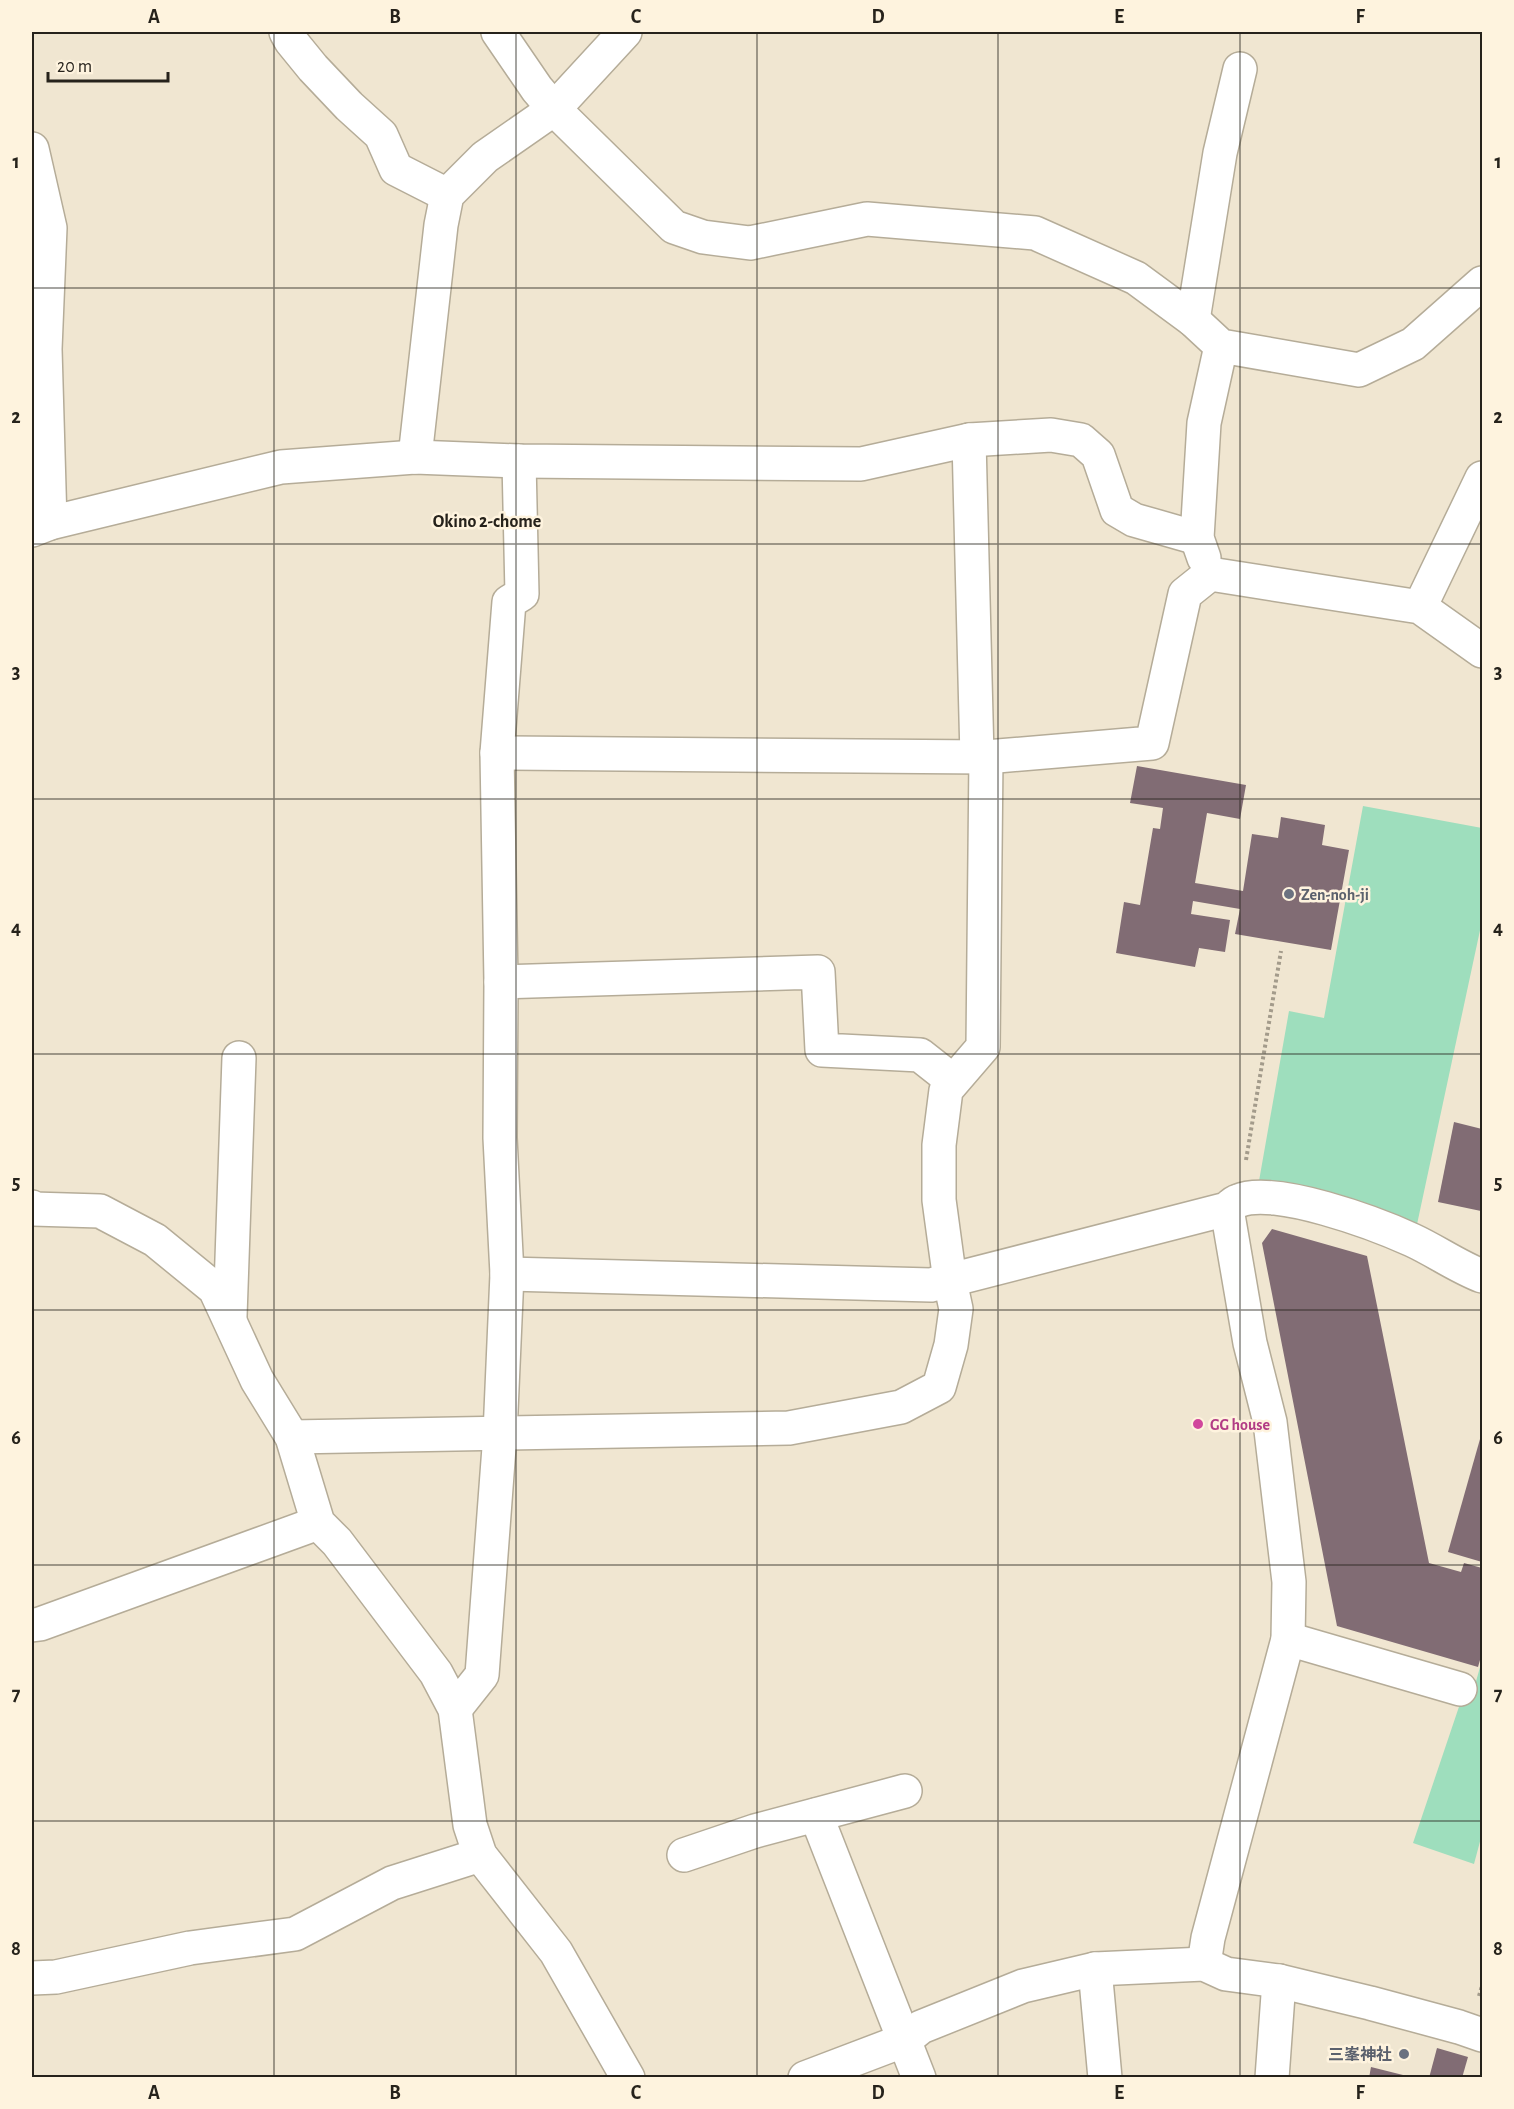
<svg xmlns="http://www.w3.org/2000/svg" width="1514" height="2109" font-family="'Alegreya Sans','Noto Sans JP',sans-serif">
	<rect width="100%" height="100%" fill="#f0e6d1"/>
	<g fill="#9edebd">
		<path d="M1363 806 1482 828V921L1416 1229 1359 1205 1259 1181 1289 1011 1324 1018Z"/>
		<path d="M1482 1660V1834L1474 1864 1413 1843 1467 1683 1475 1685Z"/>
	</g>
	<g fill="#816c74">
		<path d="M1137 766 1246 785 1240 819 1207 813 1195 883 1243 891 1252 834 1278 838 1281 817 1325 825 1322 845 1349 850 1331 950 1235 934 1240 909 1193 901 1191 914 1230 920 1225 952 1199 948 1195 967 1116 953 1124 902 1140 905 1153 828 1160 829 1163 808 1130 803Z"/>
		<path d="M1454 1122 1482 1129 1481 1211 1438 1202Z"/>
		<path d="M1272 1229 1367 1256 1429 1563 1461 1572 1464 1563 1482 1568V1653L1478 1667 1337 1626 1262 1243Z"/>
		<path d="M1482 1432V1562L1448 1552Z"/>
		<path d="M1437 2048 1468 2057 1462 2078H1429Z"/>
		<path d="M1371 2067 1411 2077V2078H1369Z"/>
	</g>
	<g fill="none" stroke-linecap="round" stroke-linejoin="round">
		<defs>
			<g id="minor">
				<path d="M286 32 291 41 313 68 349 106 381 135 396 169 447 195"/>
				<path d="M498 32 537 89 554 109 674 227 703 237 750 243 867 219 1035 233 1136 278 1193 320 1221 346 1359 370 1413 344 1482 283"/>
				<path d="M32 149 50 228 45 349 50 523"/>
				<path d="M1193 320 1220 153 1240 69"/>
				<path d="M969 440 977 757"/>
				<path d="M415 457 441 225 447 195 485 157 554 109 625 32"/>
				<path d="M32 530 50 523 281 467 415 457 519 461 861 464 969 440 1051 435 1081 440 1098 455 1117 510 1134 520 1197 538"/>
				<path d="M1204 558 1197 538 1204 423 1221 346"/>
				<path d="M1420 607 1482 478"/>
				<path d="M497 753 986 757 1152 743 1185 594 1210 574 1420 607 1482 651"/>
				<path d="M501 982 818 972 822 1050 920 1055 953 1081"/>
				<path d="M32 1207 33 1209 100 1211 155 1240 215 1289 257 1380 292 1437 318 1523 337 1542 436 1673 455 1709 470 1825 480 1855 556 1952 628 2078"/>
				<path d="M507 1274 931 1285 1227 1209C1230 1206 1234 1202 1238 1201 1274 1185 1377 1224 1412 1240 1436 1251 1458 1267 1482 1276"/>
				<path d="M230 1316 239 1058"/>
				<path d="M292 1437 789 1428 901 1407 939 1387 951 1345 956 1309 950 1281 939 1200V1145L946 1090 983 1047 986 757"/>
				<path d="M32 1625 40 1624 318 1523"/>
				<path d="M1288 1639 1460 1689"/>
				<path d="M455 1709 482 1675 500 1434 507 1274 500 1138 501 982 497 753 509 602 522 594 519 461"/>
				<path d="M816 1815 919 2078"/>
				<path d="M684 1855 755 1831 905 1791"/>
				<path d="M1204 1964 1208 1938 1288 1639 1289 1582 1270 1422 1250 1343 1227 1209"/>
				<path d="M1095 1969 1105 2078"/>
				<path d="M32 1978 56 1977 190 1948 295 1934 392 1883 480 1855"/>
				<path d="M805 2078 905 2040 921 2027 1023 1986 1095 1969 1204 1964 1226 1974 1279 1981 1370 2003 1459 2027 1482 2035"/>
				<path d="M1272 2078 1279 1981"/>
			</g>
		</defs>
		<use href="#minor" stroke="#b5ac98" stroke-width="36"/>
		<g stroke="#a39b8b" stroke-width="4" stroke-dasharray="3 3" stroke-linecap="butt">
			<path d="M1246 1160 1281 951"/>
			<path d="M1479 1996 1482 1986"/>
		</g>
		<use href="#minor" stroke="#fff" stroke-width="33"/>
	</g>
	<path fill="none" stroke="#26221b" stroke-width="1.5" stroke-opacity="0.55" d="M274 32V2078M516 32V2078M757 32V2078M998 32V2078M1240 32V2078M32 288H1482M32 544H1482M32 799H1482M32 1054H1482M32 1310H1482M32 1565H1482M32 1821H1482"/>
	<g fill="#6b7280" stroke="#fef3de" stroke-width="2">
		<circle cx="1289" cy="894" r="6"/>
		<circle cx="1404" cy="2054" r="6"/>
	</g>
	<circle fill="#d1479c" stroke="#fef3de" stroke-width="2" cx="1198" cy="1424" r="6"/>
	<g text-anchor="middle" stroke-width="5" stroke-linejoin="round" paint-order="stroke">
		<g font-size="16" font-weight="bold" fill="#5b616d" stroke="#fef3de" text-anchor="start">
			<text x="1301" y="900">Zen-noh-ji</text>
			<text x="1392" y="2060" text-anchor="end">三峯神社</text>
		</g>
		<g font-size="16" font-weight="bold" fill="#b23c85" stroke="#fef3de" text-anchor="start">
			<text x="1210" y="1430">GG house</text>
		</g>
		<g font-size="18" font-weight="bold" fill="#26221b" stroke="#fef3de">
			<text x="487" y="527">Okino 2-chome</text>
		</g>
	</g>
	<rect width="1514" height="2109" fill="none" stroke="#fef3de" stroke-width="66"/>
	<path d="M48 72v9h120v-9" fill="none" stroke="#26221b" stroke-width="3"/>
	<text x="57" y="72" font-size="18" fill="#26221b" stroke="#fef3de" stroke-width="4.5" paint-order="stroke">20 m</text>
	<rect x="33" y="33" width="1448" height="2043" fill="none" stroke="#26221b" stroke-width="2"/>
	<g font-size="20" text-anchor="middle" font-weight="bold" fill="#26221b">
		<text x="154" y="23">A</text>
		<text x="395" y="23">B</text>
		<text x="636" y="23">C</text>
		<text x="878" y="23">D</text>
		<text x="1119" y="23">E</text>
		<text x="1360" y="23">F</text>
		<text x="16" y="168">1</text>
		<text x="1498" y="168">1</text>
		<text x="16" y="423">2</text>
		<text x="1498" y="423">2</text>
		<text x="16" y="678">3</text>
		<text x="1498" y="678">3</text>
		<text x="16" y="934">4</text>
		<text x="1498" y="934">4</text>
		<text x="16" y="1189">5</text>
		<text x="1498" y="1189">5</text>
		<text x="16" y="1444">6</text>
		<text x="1498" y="1444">6</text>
		<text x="16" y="1700">7</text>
		<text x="1498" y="1700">7</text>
		<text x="16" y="1955">8</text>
		<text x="1498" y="1955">8</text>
		<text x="154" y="2099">A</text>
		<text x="395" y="2099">B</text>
		<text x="636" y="2099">C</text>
		<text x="878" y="2099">D</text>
		<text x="1119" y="2099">E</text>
		<text x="1360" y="2099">F</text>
	</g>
</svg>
